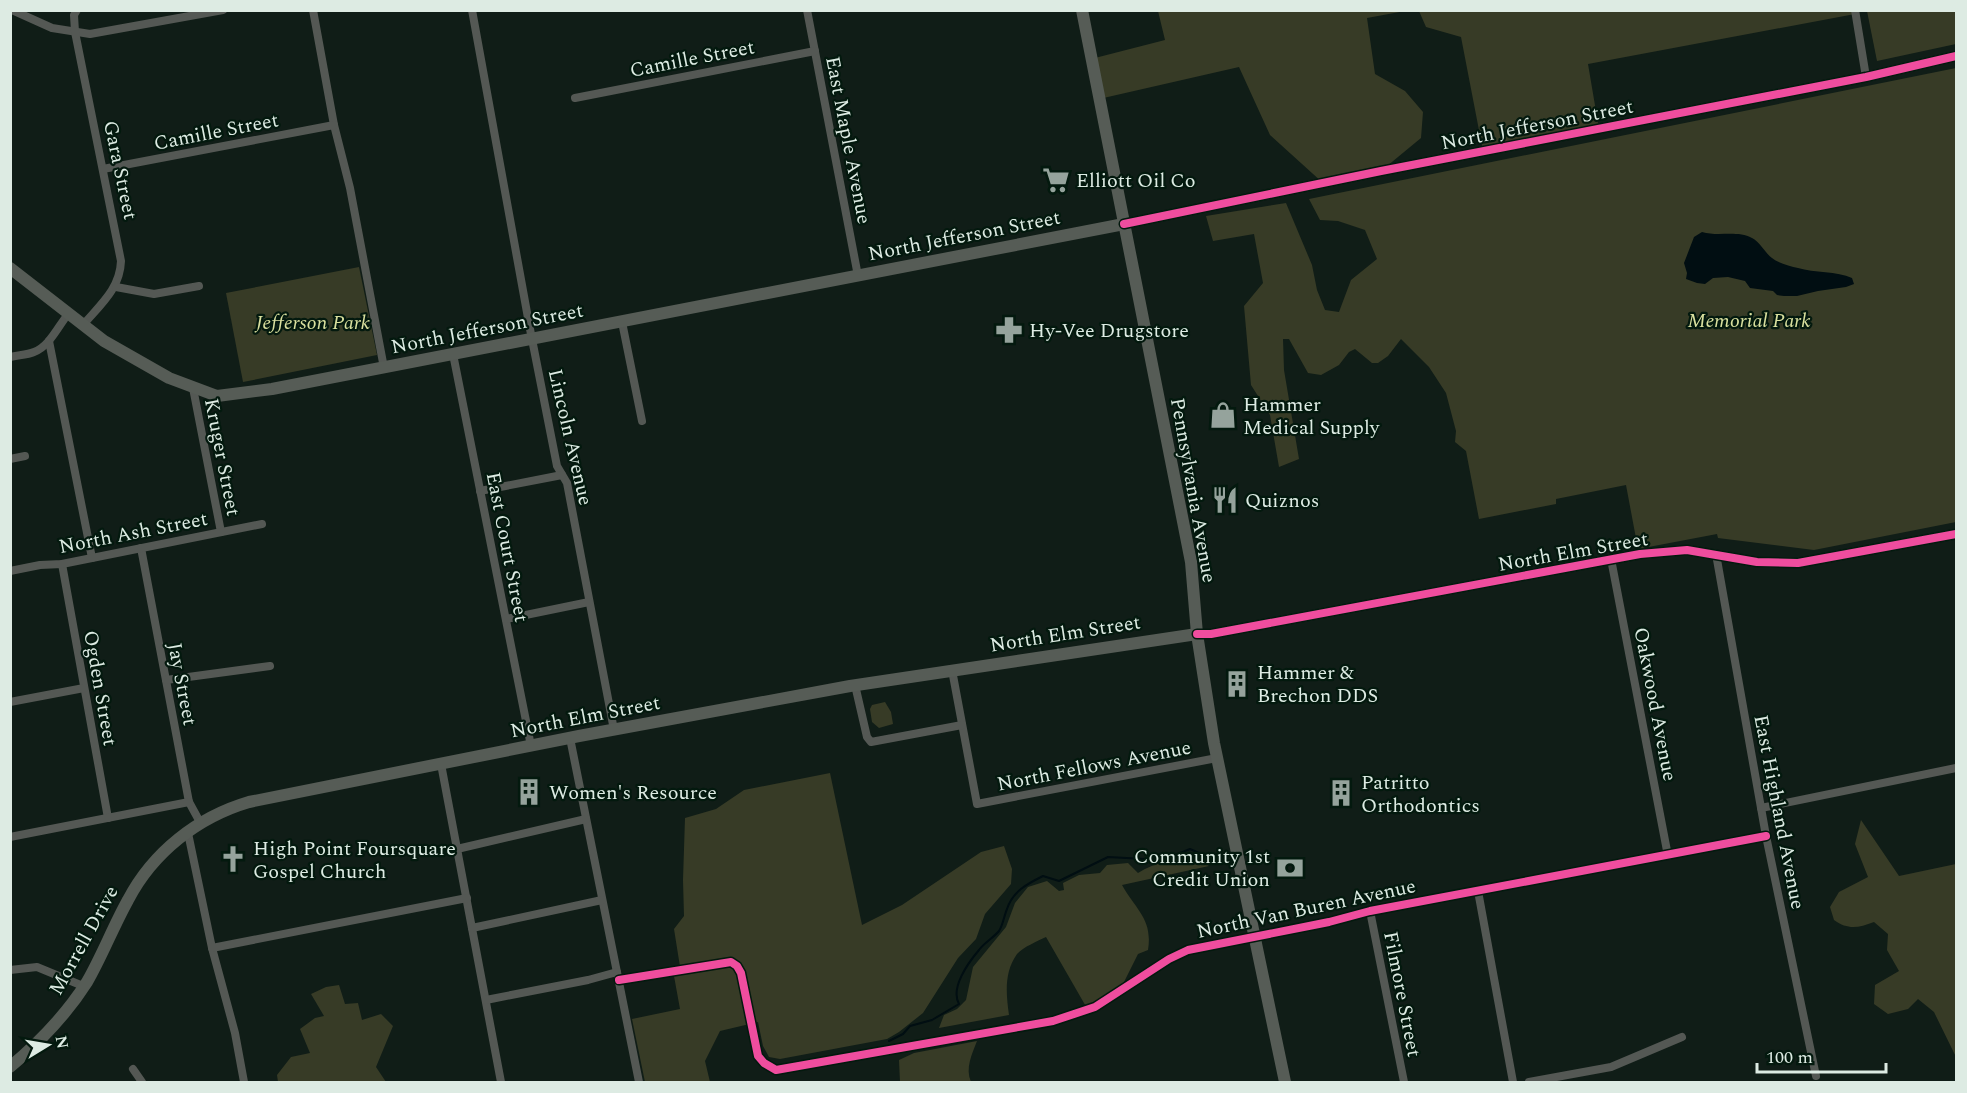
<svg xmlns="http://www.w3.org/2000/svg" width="1967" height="1093" font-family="Spectral,serif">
	<rect width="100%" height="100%" fill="#101d17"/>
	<g fill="#373b26">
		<path d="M1855 10V14L1588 64 1599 129 1483 151 1461 37 1426 27 1419 11Z"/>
		<path d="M1158 11H1405L1367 18 1375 74 1405 91 1423 112 1421 138 1381 171 1323 183 1270 135 1239 67 1099 99 1091 59 1165 40Z"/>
		<path d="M1867 11H1956V44L1877 61Z"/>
		<path d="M1956 68V522L1814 550 1718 538 1717 534 1638 549 1626 485 1556 499V504L1479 519 1466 451 1455 442 1456 431 1446 393 1429 367 1401 339 1388 356 1378 363H1372L1355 349 1349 352 1339 365 1321 375 1308 373 1289 339H1283L1284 370 1299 459 1279 467 1270 415 1251 385 1244 306 1263 283 1254 234 1213 241 1206 216 1286 203 1312 265 1317 290 1325 310 1339 312 1351 280 1377 259 1365 230 1338 221 1320 220 1309 199Z"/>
		<path d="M359 267 377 355 243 382 226 293Z"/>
		<path d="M885 702 891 712 893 724 879 728 872 722 870 709 872 705Z"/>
		<path d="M830 773 862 925 902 905 981 852 1004 846 1012 869 1011 884 985 914 976 939 958 958 923 1013 899 1032 887 1039 780 1059 769 1057 763 1046 758 1022 720 1031 705 1061 710 1082H645L632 1019 680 1009 674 976 681 973 674 929 684 916 683 880 685 818 716 809 744 790Z"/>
		<path d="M1861 820 1899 876 1956 864V1057L1934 1012 1918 999 1908 1009 1888 1014 1874 1004 1875 985 1899 971 1887 950 1888 934 1874 922C1858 928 1848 930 1834 920L1830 907 1839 892 1868 877 1855 844Z"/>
		<path d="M1194 856 1209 866 1122 885C1136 910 1153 919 1148 950L1138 954 1119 992 1088 1010 1046 937C1038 941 1023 947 1017 954 1004 972 1006 994 1009 1015L939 1028 944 1015 957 1009 966 1000 973 967 1006 927 1015 903 1028 887 1047 881 1059 891 1064 890 1063 883 1079 875 1100 873 1107 865 1128 863 1138 873C1155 862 1174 859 1194 856Z"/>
		<path d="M339 985 345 1004 358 1003 362 1020 381 1014 393 1026 376 1067 386 1082H278L277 1075 291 1057 310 1053 300 1029 315 1018 324 1016 311 994 326 987Z"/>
		<path d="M977 1041C972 1054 965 1068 971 1082H900L899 1060 914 1053Z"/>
	</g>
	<path fill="#010e12" d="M1702 232C1718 237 1737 230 1752 238 1760 242 1765 253 1772 258 1778 263 1790 266 1798 268 1814 273 1837 271 1852 278L1854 284 1846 287 1818 291 1797 296H1784L1777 295 1773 291 1750 288 1745 281 1728 277 1713 278 1705 284 1697 283 1686 279 1687 273 1684 263 1694 237Z"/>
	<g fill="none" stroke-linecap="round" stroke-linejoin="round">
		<path stroke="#010e12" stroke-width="2" d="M889 1041 903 1034 910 1026 932 1020 959 1004C950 988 968 963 979 950 984 943 993 938 999 931 1003 925 1004 916 1007 909 1013 891 1027 884 1043 876L1059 881 1108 857 1163 860 1190 849 1206 856"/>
		<g stroke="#545854" stroke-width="8">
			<path d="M12 10 52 28 90 34 223 10"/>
			<path d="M77 10 74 15 75 32 121 261C120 289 100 305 83 325"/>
			<path d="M313 10 334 125 350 188 384 368"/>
			<path d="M472 10 530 329 557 466 567 483 614 730"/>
			<path d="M807 10 858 276"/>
			<path d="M1855 10 1866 77"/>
			<path d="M575 98 815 51"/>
			<path d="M103 169 334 125"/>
			<path d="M116 287 154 294 199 286"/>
			<path d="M622 322 642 421"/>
			<path d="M49 341 92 558"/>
			<path d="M453 354 531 746"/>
			<path d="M10 357C18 355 27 355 34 352 50 346 58 326 69 313"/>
			<path d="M193 388 221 532"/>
			<path d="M10 459 25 456"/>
			<path d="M480 491 562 475"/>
			<path d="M141 548 189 802 201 824"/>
			<path d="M1716 554 1766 836 1816 1076"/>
			<path d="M1611 559 1668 856"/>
			<path d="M62 564 108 818"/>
			<path d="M10 571 40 565 62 564 262 524"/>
			<path d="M506 619 589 602"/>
			<path d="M952 670 977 804 1217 758"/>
			<path d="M166 680 270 666"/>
			<path d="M855 685 867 737 871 742 962 725"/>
			<path d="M10 702 84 688"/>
			<path d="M570 738 639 1082"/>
			<path d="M441 764 501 1082"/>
			<path d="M1761 808 1956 768"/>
			<path d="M188 833 212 948 235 1033 244 1082"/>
			<path d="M10 837 189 802"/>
			<path d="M457 849 586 819"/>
			<path d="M1478 891 1513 1082"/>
			<path d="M1370 911 1404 1082"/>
			<path d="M472 928 602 900"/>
			<path d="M212 948 467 898"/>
			<path d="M10 970 37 967 83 986"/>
			<path d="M619 980 731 962 737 966 741 973 758 1056 764 1063 776 1070 1053 1021 1095 1007 1169 959 1188 950 1329 922 1370 911 1766 836"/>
			<path d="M486 1000 588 980 617 972"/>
			<path d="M133 1069 142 1082"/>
			<path d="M1529 1082 1611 1067 1682 1037"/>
		</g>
		<g stroke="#545854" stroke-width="10">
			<path d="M1124 224 1381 171 1866 77 1956 56"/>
			<path d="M1197 634H1211L1640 554 1687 550 1757 562 1798 563 1956 534"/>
		</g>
		<g stroke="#565c56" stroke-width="12">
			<path d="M1082 10 1191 562 1197 634 1214 743 1285 1082"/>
			<path d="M10 268 104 341 169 378 217 396 272 389 1124 224"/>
			<path d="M10 1067C40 1042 66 1015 87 982 102 956 113 927 128 900 153 852 198 817 249 802L579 736 850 686 1197 634"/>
		</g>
		<defs>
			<g id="cycleway">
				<path d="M1124 224 1381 171 1866 77 1956 56"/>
				<path d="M1197 634H1211L1640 554 1687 550 1757 562 1798 563 1956 534"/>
				<path d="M619 980 731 962 737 966 741 973 758 1056 764 1063 776 1070 1053 1021 1095 1007 1169 959 1188 950 1329 922 1370 911 1766 836"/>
			</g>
		</defs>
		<use href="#cycleway" stroke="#03190e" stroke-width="11"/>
		<use href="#cycleway" stroke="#ef4d9e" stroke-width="8"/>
	</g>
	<defs>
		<symbol id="supermarket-bare" viewBox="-9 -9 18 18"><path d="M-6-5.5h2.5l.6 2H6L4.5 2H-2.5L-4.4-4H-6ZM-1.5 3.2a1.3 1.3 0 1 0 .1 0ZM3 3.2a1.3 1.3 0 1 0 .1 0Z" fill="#95a39c" stroke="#03190e" stroke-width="2.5" paint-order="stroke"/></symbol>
		<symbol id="pharmacy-bare" viewBox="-9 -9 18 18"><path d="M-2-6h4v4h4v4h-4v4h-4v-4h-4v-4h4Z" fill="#95a39c" stroke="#03190e" stroke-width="2.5" paint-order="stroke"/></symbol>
		<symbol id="shop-bare" viewBox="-9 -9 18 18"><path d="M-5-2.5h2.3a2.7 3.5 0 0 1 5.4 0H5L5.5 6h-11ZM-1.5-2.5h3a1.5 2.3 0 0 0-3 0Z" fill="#95a39c" stroke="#03190e" stroke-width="2.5" paint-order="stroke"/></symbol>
		<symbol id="restaurant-bare" viewBox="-9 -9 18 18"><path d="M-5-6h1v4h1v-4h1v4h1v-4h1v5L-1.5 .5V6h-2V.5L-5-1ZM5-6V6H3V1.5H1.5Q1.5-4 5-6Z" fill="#95a39c" stroke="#03190e" stroke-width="2.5" paint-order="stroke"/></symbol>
		<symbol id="building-bare" viewBox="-9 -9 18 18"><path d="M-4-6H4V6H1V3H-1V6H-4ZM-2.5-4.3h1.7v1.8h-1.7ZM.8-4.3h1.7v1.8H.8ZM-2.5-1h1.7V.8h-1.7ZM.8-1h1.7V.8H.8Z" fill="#95a39c" stroke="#03190e" stroke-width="2.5" paint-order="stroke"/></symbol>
		<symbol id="church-bare" viewBox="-9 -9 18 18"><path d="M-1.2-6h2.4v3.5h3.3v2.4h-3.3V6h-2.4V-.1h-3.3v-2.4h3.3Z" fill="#95a39c" stroke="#03190e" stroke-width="2.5" paint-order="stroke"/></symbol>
		<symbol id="bank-bare" viewBox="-9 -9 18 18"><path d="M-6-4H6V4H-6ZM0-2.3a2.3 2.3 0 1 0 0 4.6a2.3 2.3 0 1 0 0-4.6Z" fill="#95a39c" stroke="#03190e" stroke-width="2.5" paint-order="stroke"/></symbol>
	</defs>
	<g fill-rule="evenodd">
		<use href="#supermarket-bare" x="1037" y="161" width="38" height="38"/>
		<use href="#pharmacy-bare" x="990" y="311" width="38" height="38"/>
		<use href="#shop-bare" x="1204" y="396" width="38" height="38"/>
		<use href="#restaurant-bare" x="1206" y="481" width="38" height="38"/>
		<use href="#building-bare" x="1218" y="665" width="38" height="38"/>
		<use href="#building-bare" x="510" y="773" width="38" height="38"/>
		<use href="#building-bare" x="1322" y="774" width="38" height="38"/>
		<use href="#church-bare" x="214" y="840" width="38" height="38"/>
		<use href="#bank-bare" x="1271" y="849" width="38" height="38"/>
	</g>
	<g text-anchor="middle" stroke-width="4.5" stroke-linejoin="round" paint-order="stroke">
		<g font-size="20" fill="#ddebe3" stroke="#03190e">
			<text transform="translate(692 58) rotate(-11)" y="7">Camille Street</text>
			<text transform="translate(1537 124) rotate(-11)" y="7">North Jefferson Street</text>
			<text transform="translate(216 131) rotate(-11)" y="7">Camille Street</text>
			<text transform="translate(849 140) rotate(79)" y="7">East Maple Avenue</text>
			<text transform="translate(121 170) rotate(78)" y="7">Gara Street</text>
			<text transform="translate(964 235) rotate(-11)" y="7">North Jefferson Street</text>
			<text transform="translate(487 328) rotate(-11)" y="7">North Jefferson Street</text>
			<text transform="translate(571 437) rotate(77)" y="7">Lincoln Avenue</text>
			<text transform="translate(223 457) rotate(79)" y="7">Kruger Street</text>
			<text transform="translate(1194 490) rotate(80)" y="7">Pennsylvania Avenue</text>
			<text transform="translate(133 532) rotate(-11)" y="7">North Ash Street</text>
			<text transform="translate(508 547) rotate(79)" y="7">East Court Street</text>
			<text transform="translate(1573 551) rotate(-10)" y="7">North Elm Street</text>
			<text transform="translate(1065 633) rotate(-9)" y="7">North Elm Street</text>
			<text transform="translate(183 684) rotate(79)" y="7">Jay Street</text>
			<text transform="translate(101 688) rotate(80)" y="7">Ogden Street</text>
			<text transform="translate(1656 704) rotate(79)" y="7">Oakwood Avenue</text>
			<text transform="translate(585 716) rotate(-11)" y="7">North Elm Street</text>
			<text transform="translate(1094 765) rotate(-11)" y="7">North Fellows Avenue</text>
			<text transform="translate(1780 812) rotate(79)" y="7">East Highland Avenue</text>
			<text transform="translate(1306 908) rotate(-12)" y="7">North Van Buren Avenue</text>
			<text transform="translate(83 940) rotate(-61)" y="7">Morrell Drive</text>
			<text transform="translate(1403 994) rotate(79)" y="7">Filmore Street</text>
		</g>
		<g font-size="20" fill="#ddebe3" stroke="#03190e" text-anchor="start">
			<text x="1076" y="187">Elliott Oil Co</text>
			<text x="1029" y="337">Hy-Vee Drugstore</text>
			<text x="1243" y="411">Hammer<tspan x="1243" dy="23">Medical Supply</tspan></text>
			<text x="1245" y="507">Quiznos</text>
			<text x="1257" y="679">Hammer &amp;<tspan x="1257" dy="23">Brechon DDS</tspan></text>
			<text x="1361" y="789">Patritto<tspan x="1361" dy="23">Orthodontics</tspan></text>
			<text x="549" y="799">Women's Resource</text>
			<text x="253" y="855">High Point Foursquare<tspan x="253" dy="23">Gospel Church</tspan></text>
			<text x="1270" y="863" text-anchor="end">Community 1st<tspan x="1270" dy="23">Credit Union</tspan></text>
		</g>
		<g font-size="20" font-style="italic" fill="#dae19f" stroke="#03190e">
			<text x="1749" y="327">Memorial Park</text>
			<text x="313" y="329">Jefferson Park</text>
		</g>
	</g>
	<rect width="1967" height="1093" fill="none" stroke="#ddebe3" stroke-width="24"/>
	<g transform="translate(48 1045) rotate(79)" stroke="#03190e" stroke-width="4.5" paint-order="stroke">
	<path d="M0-4.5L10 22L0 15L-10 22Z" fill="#ddebe3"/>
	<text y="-9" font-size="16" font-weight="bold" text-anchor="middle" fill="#ddebe3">N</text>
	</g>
	<path d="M1757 1063v9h129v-9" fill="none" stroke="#ddebe3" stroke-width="3"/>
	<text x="1766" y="1063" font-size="18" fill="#ddebe3" stroke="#03190e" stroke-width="4.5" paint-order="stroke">100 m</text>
</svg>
